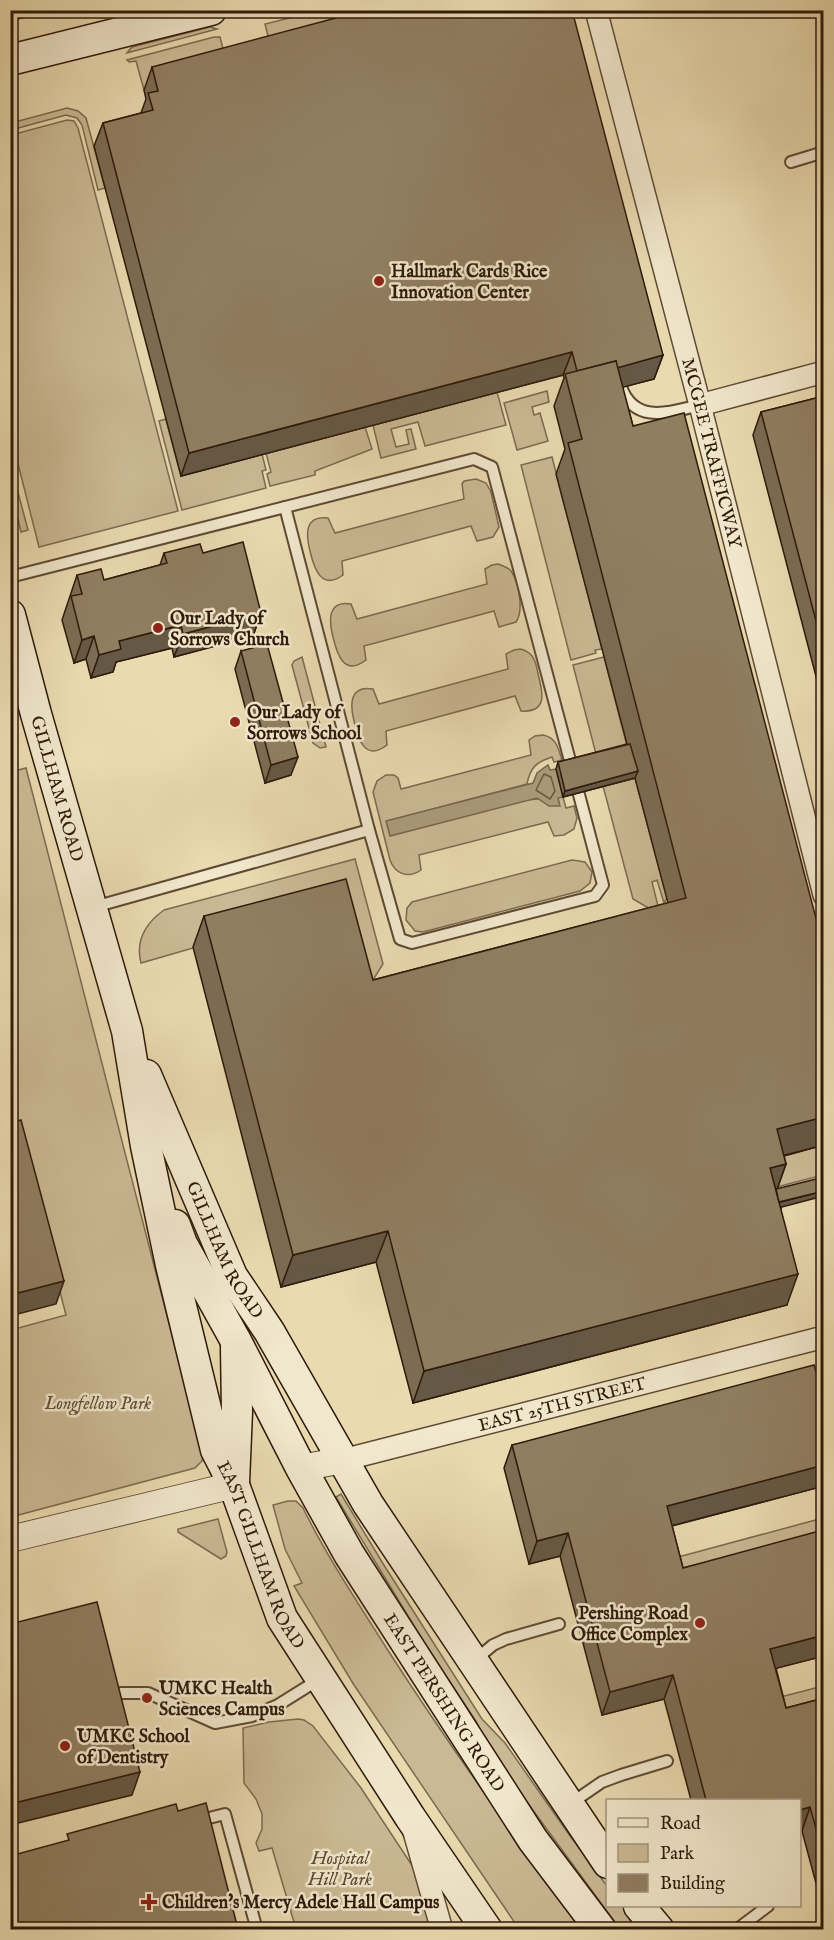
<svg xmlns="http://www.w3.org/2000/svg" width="834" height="1940" font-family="'IM FELL English',serif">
	<rect width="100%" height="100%" fill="#eadab0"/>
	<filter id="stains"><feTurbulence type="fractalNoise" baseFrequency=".00333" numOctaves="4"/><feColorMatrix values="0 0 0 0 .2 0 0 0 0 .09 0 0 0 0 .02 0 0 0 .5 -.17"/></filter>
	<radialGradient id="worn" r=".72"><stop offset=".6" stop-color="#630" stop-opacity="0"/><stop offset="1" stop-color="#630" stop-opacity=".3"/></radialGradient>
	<g fill="#cab994" stroke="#7c6a50" stroke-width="1.5">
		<path d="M318 11H445L273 56 265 24Z"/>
		<path d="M210 27 217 29 127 53 132 47Z"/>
		<path d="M214 37H220L228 68 144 90 136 61 129 62 127 60Z"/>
		<path d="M67 108 78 111 86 118 105 188 98 190 82 125 77 118 66 115 11 130V123Z"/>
		<path d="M67 120 74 121 78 128 178 511 39 547 11 436V135Z"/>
		<path d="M547 391 549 402 532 407 534 415 540 413 548 441 517 450 504 403Z"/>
		<path d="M497 392 506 425 425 446 418 422 391 429 396 447 409 444 406 430 411 429 416 449 381 458 373 425Z"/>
		<path d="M166 419 181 476 262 454 266 470 262 471 266 488 182 510 159 421Z"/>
		<path d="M365 427 372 449 315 471V475L270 486 267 474 271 472 266 453Z"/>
		<path d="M552 457 602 649 595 650 596 653 571 660 521 465Z"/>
		<path d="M10 462 28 530 21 532 11 490Z"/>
		<path d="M476 479 486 483 491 492 499 527 493 537 477 541 471 526 342 561 343 575C321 591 314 568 310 551 306 535 304 515 328 518L335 533 464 499 462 484 464 481Z"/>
		<path d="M498 564C503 566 508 567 511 571 519 582 524 611 516 622L499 627 494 611 364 646 366 660C344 677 337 654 333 637 329 621 327 600 351 604L357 619 487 584 485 569 492 565Z"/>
		<path d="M520 649C525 650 529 652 532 656 536 661 537 668 538 674 543 692 548 713 521 711L515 696 386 731 387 745C365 762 358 739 354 721 350 705 349 685 373 689L379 704 508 669 506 654 514 650Z"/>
		<path d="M302 657 326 747 320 748 313 743 292 665 294 661Z"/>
		<path d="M604 657 628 750 597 758 573 665Z"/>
		<path d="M543 735C557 738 558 748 562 760L554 762 552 757C536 762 530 768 527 784L387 821 390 835 526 800 563 797 566 808 574 806 577 818 574 829 564 835 554 836 548 822 419 855 421 870C408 879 395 874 390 860L373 792 377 781 386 775H394L398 778 401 789 531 755 529 740 535 736Z"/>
		<path d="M26 768 203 1456 202 1461 195 1468 11 1517V1330L66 1315 18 1130 11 1131 10 772Z"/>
		<path d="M635 778 667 898 664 903 657 880 652 882 659 910 657 913 633 899 603 786Z"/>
		<path d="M355 859 383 964 368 988 193 948 141 963C135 940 146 923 164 910Z"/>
		<path d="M572 860 585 862 592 872 590 883 580 891 423 932 415 931 406 920 407 908 412 902Z"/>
		<path d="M823 1145V1175L773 1188 766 1161Z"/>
		<path d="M341 1494 382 1562 482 1719 505 1743 568 1833 607 1886 608 1906H623L642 1929H620L491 1753 476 1721 428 1649 336 1497Z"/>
		<path d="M288 1501H296L303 1508C327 1557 358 1603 387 1649 449 1745 515 1838 583 1929H519L354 1685 294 1586 302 1583 285 1549 273 1505Z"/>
		<path d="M823 1518V1587L675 1591 667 1560Z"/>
		<path d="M218 1519 227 1552 226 1556 221 1559 178 1532V1529Z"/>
		<path d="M823 1686V1719L778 1731 769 1700Z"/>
		<path d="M298 1719 304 1720 313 1726 361 1788 454 1929H296L272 1848 259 1851 256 1843 262 1829V1814L256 1799 244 1783 243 1728 269 1722Z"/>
	</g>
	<path fill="#aa9978" stroke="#79664c" stroke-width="1.5" d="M548 765 550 770 556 769 563 797 558 798 560 806H549L537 798 390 836 386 821 533 783 537 773Z"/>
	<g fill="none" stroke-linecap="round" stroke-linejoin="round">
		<path stroke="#6c5a42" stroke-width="1.5" d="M544 774 551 777 555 791 550 799 536 790Z"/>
		<defs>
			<g id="service">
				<path d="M791 162 824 152"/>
				<path d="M621 387C635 425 670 412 700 405"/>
				<path d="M285 507 369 830"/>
				<path d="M10 577 474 459 492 467 603 885 595 896 412 943 400 939 369 830 94 907"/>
				<path d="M475 1660 493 1645 506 1639 559 1624"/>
				<path d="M108 1696 121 1693H148L215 1723 252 1716 278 1705 318 1680"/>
				<path d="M570 1804 602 1782 621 1775 667 1761"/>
				<path d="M197 1821 225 1814 257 1930"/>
				<path d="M736 1930 768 1906"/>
			</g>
			<g id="minor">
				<path id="s1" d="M596 10 700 405 824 895"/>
				<path d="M700 405 824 372"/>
				<path id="s2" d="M343 1460 824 1337"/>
				<path d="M414 1832 442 1930"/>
			</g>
			<g id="tertiary">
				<path d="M301 1468 343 1460"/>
				<path d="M10 1539 234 1485"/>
			</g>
			<g id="secondary">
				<path d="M10 60 211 10"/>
				<path id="s3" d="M10 615 36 714 127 1031 146 1146 171 1265 216 1450 234 1485 282 1618 410 1817 487 1930"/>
				<path id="s4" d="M146 1075 232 1276 269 1331 368 1504 608 1863"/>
				<path id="s5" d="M175 1225 182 1244 236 1341 301 1468 349 1554 533 1840 601 1930"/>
				<path d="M234 1482 237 1411 236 1347"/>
				<path d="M639 1906 659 1930"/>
			</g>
		</defs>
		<use href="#service" stroke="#5e4a34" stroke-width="14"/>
		<use href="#minor" stroke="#5e4a34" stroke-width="24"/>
		<use href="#tertiary" stroke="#5e4a34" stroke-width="28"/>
		<use href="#secondary" stroke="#2f1a0b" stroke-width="33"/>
		<use href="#service" stroke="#f1e7cc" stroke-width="10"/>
		<use href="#minor" stroke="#f1e7cc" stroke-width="21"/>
		<use href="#tertiary" stroke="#f1e7cc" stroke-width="26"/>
		<use href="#secondary" stroke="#f1e7cc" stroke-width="30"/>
	</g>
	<g fill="#7c6c53" stroke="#2f1a0b" stroke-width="1.5">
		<path d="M152 67 663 355 654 379 622 387 633 426 824 949V1145L784 1156 786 1164 777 1189 781 1207 787 1305 413 1403 376 1262 281 1287 193 947 204 916 373 980 668 903 635 778 563 797 556 769 558 762 627 744 556 474 565 449 554 406 564 378 563 375 181 476 94 146 103 123 141 113 146 99 144 90Z"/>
		<path d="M824 396V707L753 435 761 412Z"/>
		<path d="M164 553H203L261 613 253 636 174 657 172 648 116 662 113 672 91 678 86 659 74 663 62 620 77 575 104 580 160 565Z"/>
		<path d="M241 651 291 775 265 783 235 669Z"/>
		<path d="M824 1400V1486L672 1526 683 1568 824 1533V1656L776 1668 786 1708 824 1698V1913L802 1831H800V1800H691L664 1699 602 1715 560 1556 529 1564 504 1468 512 1445Z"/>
	</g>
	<g fill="#655844" stroke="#2f1a0b" stroke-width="1.5">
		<path d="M10 10H52L10 21Z"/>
		<path d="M572 352 563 375 181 476 189 453Z"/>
		<path d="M663 355 654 379 572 401 578 378Z"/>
		<path d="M261 613 253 636 174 657 183 634Z"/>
		<path d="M181 625 172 648 116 662 113 672 91 678 99 655 119 641Z"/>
		<path d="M94 636 86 659 74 663 82 640Z"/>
		<path d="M298 757 291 775 265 783 271 765Z"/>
		<path d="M638 771 635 778 563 797 565 791Z"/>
		<path d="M824 1117V1145L766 1160 777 1129Z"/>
		<path d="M786 1164 775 1195 770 1168Z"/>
		<path d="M824 1191V1196L763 1212 765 1206Z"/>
		<path d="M388 1231 376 1262 281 1287 293 1255Z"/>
		<path d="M798 1274 787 1305 413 1403 424 1371Z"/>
		<path d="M64 1281 56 1304 10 1316V1295Z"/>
		<path d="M824 1465V1486L659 1529 667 1506Z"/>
		<path d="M568 1533 560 1556 529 1564 537 1541Z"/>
		<path d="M824 1635V1656L762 1672 770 1649Z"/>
		<path d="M673 1675 664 1699 602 1715 610 1692Z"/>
		<path d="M140 1772 132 1795 10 1825V1804Z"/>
		<path d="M810 1807 802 1831H800V1810Z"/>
	</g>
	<g fill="#907e61" stroke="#2f1a0b" stroke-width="1.5">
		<path d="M366 10H572L663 355 617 368 616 361 577 371 572 352 189 453 103 123 153 110 148 93 158 91 152 67Z"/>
		<path d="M616 361 633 426 684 413 824 949V1117L777 1129 786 1164 770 1168 798 1274 424 1371 388 1231 293 1255 204 916 346 879 373 980 686 898 568 443 582 439 565 374Z"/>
		<path d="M824 396V651L761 412Z"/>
		<path d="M243 542 261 613 183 634 181 625 119 641 121 649 99 655 94 636 82 640 71 596 82 594 77 575 101 569 104 580 167 563 164 553 200 544 203 553Z"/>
		<path d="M267 644 298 757 271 765 241 651Z"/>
		<path d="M630 744 638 771 565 791 558 762Z"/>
		<path d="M21 1120 64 1281 10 1295V1123Z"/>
		<path d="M824 1177V1191L779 1202 776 1189Z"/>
		<path d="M814 1365 824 1400V1465L667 1506 683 1568 823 1530 824 1635 770 1649 786 1708 824 1698V1858L810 1807 800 1810V1800H706L673 1675 610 1692 568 1533 537 1541 512 1445Z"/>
		<path d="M97 1602 140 1772 10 1804V1624Z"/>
		<path d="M206 1803 238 1929H10V1856L69 1840 67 1834 176 1804 178 1811Z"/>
	</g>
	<g fill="#8f2418" stroke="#f1e7cc" stroke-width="2">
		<circle cx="379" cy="281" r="6"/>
		<circle cx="158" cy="628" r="6"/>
		<circle cx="235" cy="722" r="6"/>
		<circle cx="700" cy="1623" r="6"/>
		<circle cx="147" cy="1698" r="6"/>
		<circle cx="65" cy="1746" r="6"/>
		<path d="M146 1893h6v6h6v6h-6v6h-6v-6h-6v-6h6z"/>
	</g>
	<g text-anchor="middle" stroke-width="5" stroke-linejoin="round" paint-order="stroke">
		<g font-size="18" font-weight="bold" fill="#2f1a0b" stroke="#f1e7cc" text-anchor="start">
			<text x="391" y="277">Hallmark Cards Rice<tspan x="391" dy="21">Innovation Center</tspan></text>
			<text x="170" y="624">Our Lady of<tspan x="170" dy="21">Sorrows Church</tspan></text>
			<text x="247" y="718">Our Lady of<tspan x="247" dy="21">Sorrows School</tspan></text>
			<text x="688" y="1619" text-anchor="end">Pershing Road<tspan x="688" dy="21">Office Complex</tspan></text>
			<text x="159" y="1694">UMKC Health<tspan x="159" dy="21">Sciences Campus</tspan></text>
			<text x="77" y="1742">UMKC School<tspan x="77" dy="21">of Dentistry</tspan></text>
			<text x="162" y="1908">Children's Mercy Adele Hall Campus</text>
		</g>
		<g font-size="18" fill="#2f1a0b" stroke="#f1e7cc">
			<text dy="6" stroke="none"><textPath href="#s1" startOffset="458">MCGEE TRAFFICWAY</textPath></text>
			<text dy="6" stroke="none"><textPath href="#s3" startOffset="180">GILLHAM ROAD</textPath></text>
			<text dy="6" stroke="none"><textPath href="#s4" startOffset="192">GILLHAM ROAD</textPath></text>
			<text dy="6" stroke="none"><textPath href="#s2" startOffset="226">EAST 25TH STREET</textPath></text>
			<text dy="6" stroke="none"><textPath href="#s3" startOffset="975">EAST GILLHAM ROAD</textPath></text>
			<text dy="6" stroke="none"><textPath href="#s5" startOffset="549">EAST PERSHING ROAD</textPath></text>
		</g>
		<g font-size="18" font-style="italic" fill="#5e4a34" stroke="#f1e7cc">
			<text x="98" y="1409">Longfellow Park</text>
			<text x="340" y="1864">Hospital<tspan x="340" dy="21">Hill Park</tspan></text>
		</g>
	</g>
	<rect width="834" height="1940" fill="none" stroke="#eadab0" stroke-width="36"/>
	<rect x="12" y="12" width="810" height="1916" fill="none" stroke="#2f1a0b" stroke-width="3"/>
	<rect x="18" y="18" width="798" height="1904" fill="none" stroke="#2f1a0b" stroke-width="1.5"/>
	<rect x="606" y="1799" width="195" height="108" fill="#f1e7cc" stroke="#a3957f" stroke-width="1.5"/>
	<rect x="618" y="1818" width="30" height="9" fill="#f1e7cc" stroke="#a3957f" stroke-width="1.5"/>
	<text x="660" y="1829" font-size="18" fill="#2f1a0b">Road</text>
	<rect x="618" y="1844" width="30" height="18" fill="#cab994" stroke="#a3957f" stroke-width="1.5"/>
	<text x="660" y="1859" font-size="18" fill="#2f1a0b">Park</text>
	<rect x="618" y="1874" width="30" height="18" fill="#907e61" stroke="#a3957f" stroke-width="1.5"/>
	<text x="660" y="1889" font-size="18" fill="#2f1a0b">Building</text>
	<rect width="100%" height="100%" filter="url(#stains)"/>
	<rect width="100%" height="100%" fill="url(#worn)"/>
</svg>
